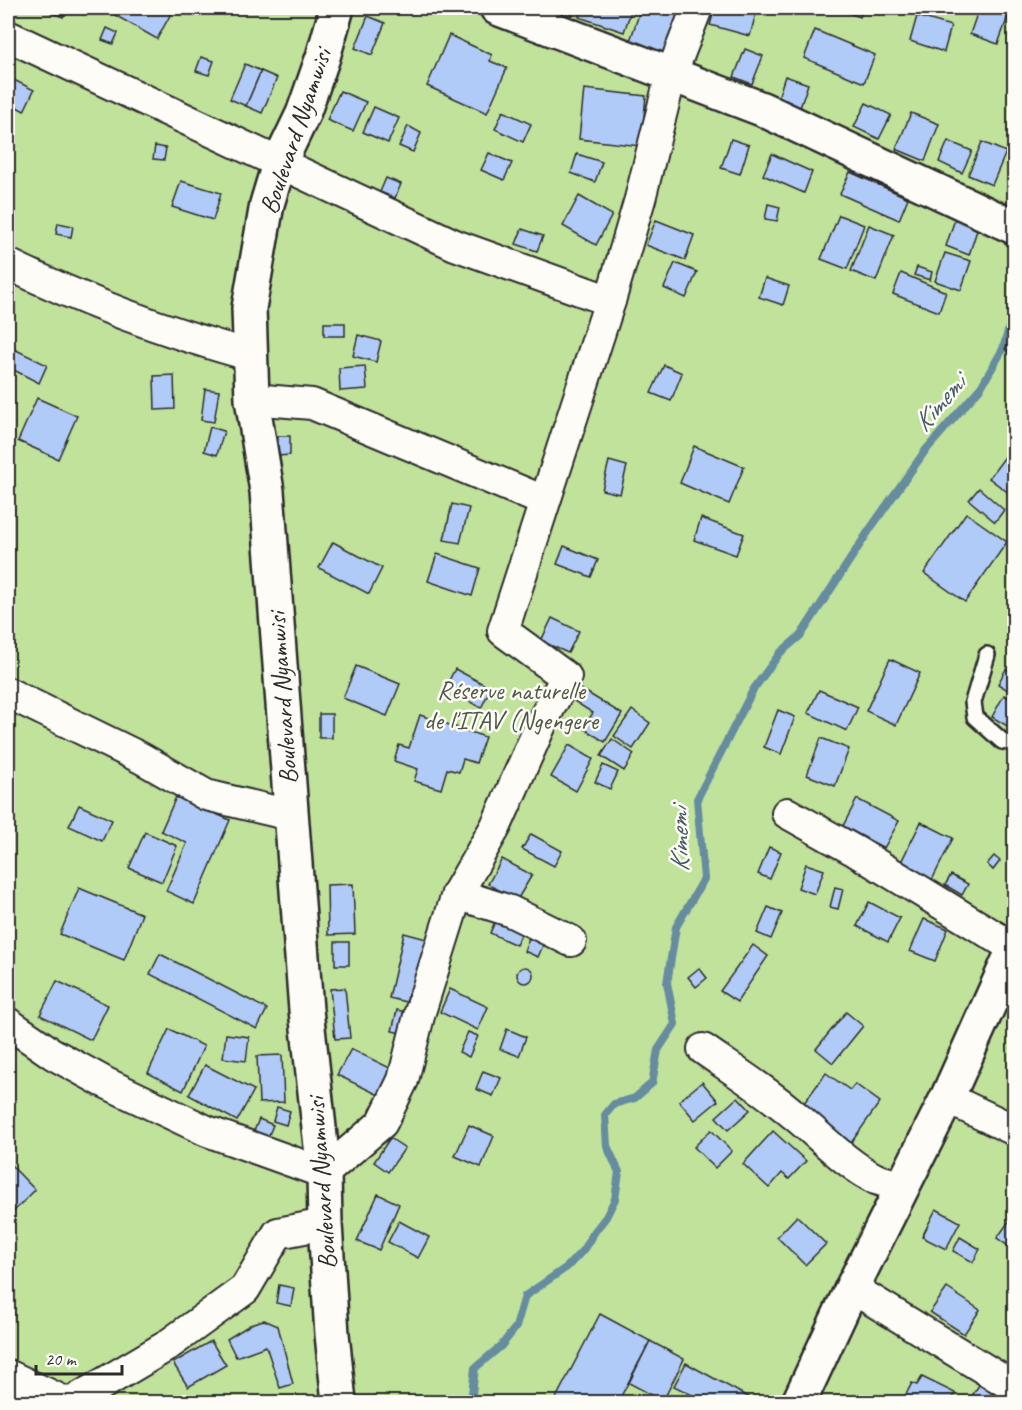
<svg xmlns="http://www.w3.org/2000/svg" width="1022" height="1410" font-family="Caveat,sans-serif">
	<rect width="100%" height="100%" fill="#fdfcf7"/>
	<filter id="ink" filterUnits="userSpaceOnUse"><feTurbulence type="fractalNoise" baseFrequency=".0167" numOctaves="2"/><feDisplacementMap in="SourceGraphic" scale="12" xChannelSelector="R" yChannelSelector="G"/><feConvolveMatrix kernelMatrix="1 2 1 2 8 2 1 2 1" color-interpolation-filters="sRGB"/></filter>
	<g filter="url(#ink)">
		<rect fill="#c0e29b" stroke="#768663" stroke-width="1.5" x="8" y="8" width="1006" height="1394"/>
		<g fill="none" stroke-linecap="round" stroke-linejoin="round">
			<path stroke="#658c9f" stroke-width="8" d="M471 1402 475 1368 501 1346 516 1327 525 1296 567 1267 583 1250 595 1231 606 1217 615 1199 619 1172 607 1146 605 1115 614 1104 635 1098 652 1083 658 1050 675 1024 667 983 676 927 704 879 697 799 753 690 780 653 801 635 870 529 925 451 981 387 1003 349 1014 310"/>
		</g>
		<g fill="#b1cbf9" stroke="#2b2b2b" stroke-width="1.5">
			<path d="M40 8H67L63 17Z"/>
			<path d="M116 8H174L157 39 113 14Z"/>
			<path d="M552 8H574L572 14Z"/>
			<path d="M581 8H632L624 32 579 17Z"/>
			<path d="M641 8H686L670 55 630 41Z"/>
			<path d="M715 8H735L756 13 750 36 710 25Z"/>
			<path d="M835 8H864L860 17Z"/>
			<path d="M979 8H1011L998 44 970 34Z"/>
			<path d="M368 16 385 23 372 55 355 48Z"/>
			<path d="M917 16 951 26 944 52 910 41Z"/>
			<path d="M107 28 118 33 113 44 102 40Z"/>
			<path d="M815 30 875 55 864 83 804 58Z"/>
			<path d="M449 35 492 55 490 61 507 68 487 113 427 86Z"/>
			<path d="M745 49 763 56 752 84 734 77Z"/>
			<path d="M201 57 214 61 209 75 196 71Z"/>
			<path d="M245 64 261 71 246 106 230 99Z"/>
			<path d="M261 71 277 78 262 113 246 106Z"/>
			<path d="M785 76 808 84 800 108 777 101Z"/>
			<path d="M8 77 34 90 24 111 8 102Z"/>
			<path d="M584 89 646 96 641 146 579 139Z"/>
			<path d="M340 91 366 102 353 131 327 120Z"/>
			<path d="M866 103 891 115 879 139 854 127Z"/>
			<path d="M374 107 399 118 388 143 363 132Z"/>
			<path d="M503 111 531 124 523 142 495 129Z"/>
			<path d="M911 113 939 124 925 161 896 149Z"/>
			<path d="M408 126 421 133 413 152 399 146Z"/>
			<path d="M731 139 749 145 740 174 721 168Z"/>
			<path d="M948 141 972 151 962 173 939 162Z"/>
			<path d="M982 142 1006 152 992 185 968 175Z"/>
			<path d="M155 146 166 148 164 160 153 159Z"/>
			<path d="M489 153 512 163 504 180 481 170Z"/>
			<path d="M577 154 602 162 595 182 571 173Z"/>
			<path d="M772 154 812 172 804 193 763 175Z"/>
			<path d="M850 172 908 198 899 220 840 194Z"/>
			<path d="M386 178 401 184 395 198 380 192Z"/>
			<path d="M181 181 221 193 213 220 172 207Z"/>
			<path d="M579 196 612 215 596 245 563 226Z"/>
			<path d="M768 204 780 207 777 221 765 219Z"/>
			<path d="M839 215 864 225 847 269 821 259Z"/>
			<path d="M955 219 978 227 969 255 946 246Z"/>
			<path d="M656 220 694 235 685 260 646 245Z"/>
			<path d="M58 223 73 226 71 237 56 234Z"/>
			<path d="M869 225 894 235 876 281 851 271Z"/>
			<path d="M522 229 543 236 537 251 516 244Z"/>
			<path d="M945 253 971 261 961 290 935 281Z"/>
			<path d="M675 263 697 272 686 298 664 288Z"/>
			<path d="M917 267 932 272 930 280 914 275Z"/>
			<path d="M901 273 946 292 939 312 893 294Z"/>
			<path d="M765 278 789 286 783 305 759 297Z"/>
			<rect x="324" y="323" width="21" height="13"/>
			<path d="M1014 334V355L1005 349Z"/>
			<path d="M358 335 381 341 376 362 353 356Z"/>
			<path d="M8 346 47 365 39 383 8 367Z"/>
			<path d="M664 365 682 373 671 401 651 393Z"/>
			<path d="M365 366 367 389 340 391 339 368Z"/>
			<path d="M174 375 175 409 155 410 154 376Z"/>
			<path d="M205 389 219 391 214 422 201 420Z"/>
			<path d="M37 398 77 416 58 459 18 441Z"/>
			<path d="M210 427 224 431 217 455 204 451Z"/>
			<path d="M278 436H290V455L278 456Z"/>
			<path d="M1014 445V497L989 478Z"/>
			<path d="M694 446 744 467 729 504 680 483Z"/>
			<path d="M609 461 627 466 620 494 602 490Z"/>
			<path d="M979 488 1004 510 995 522 969 500Z"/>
			<path d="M452 504 469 508 460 543 444 540Z"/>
			<path d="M966 513 1007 542 965 602 924 573Z"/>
			<path d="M701 518 744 534 736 555 694 540Z"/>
			<path d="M333 542 382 568 369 594 319 568Z"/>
			<path d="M564 546 598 560 591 577 557 564Z"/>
			<path d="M437 554 480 568 472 596 428 581Z"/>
			<path d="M552 618 579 631 568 653 541 641Z"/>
			<path d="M890 659 920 673 896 725 866 711Z"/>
			<path d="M356 666 400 684 387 716 343 698Z"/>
			<path d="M455 669 491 688 481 708 445 688Z"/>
			<path d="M1006 669 1014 674V694L998 684Z"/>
			<path d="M573 684 622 714 605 742 583 728 593 713 566 696Z"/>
			<path d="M819 690 858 707 847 731 808 713Z"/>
			<path d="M1004 695 1014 701V730L992 717Z"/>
			<path d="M632 710 650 723 633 749 614 736Z"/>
			<path d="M778 710 795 717 781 754 764 747Z"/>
			<rect x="319" y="714" width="13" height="24"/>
			<path d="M420 715 485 737 476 763 463 759 459 772 447 769 441 789 414 781 418 769 394 761 399 745 409 748Z"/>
			<path d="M821 738 849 749 835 786 807 775Z"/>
			<path d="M612 739 634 754 624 771 601 756Z"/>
			<path d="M569 745 593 759 576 791 551 777Z"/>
			<path d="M603 765 618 772 610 789 595 782Z"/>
			<path d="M176 797 230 820 194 904 166 891 187 843 161 831Z"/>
			<path d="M857 799 899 821 884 848 843 826Z"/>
			<path d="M79 805 112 820 102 841 69 826Z"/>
			<path d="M921 822 953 838 931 882 899 866Z"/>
			<path d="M145 832 177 846 162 882 129 868Z"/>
			<path d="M531 834 562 851 554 866 522 849Z"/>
			<path d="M769 847 781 852 770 879 758 874Z"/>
			<path d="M994 856 1000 861 993 870 987 864Z"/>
			<path d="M502 859 532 875 517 900 488 884Z"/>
			<path d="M806 864 824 870 815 894 798 888Z"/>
			<path d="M951 875 968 884 962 895 945 885Z"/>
			<path d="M353 884 355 934 328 935 327 885Z"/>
			<path d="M835 887 843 889 838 909 830 907Z"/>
			<path d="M79 888 142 914 124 960 60 934Z"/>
			<path d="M869 902 900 918 888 942 857 926Z"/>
			<path d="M768 907 782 913 771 939 757 933Z"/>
			<path d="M498 915 525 927 516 945 490 933Z"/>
			<path d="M924 919 948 929 935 961 910 951Z"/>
			<path d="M532 930 547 936 538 957 524 951Z"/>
			<path d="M404 933 434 941 419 1005 389 998Z"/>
			<rect x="335" y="942" width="14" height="23"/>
			<path d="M753 945 768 956 737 1002 720 991Z"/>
			<path d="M160 954 267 1009 257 1029 150 974Z"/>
			<circle cx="525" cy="975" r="8"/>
			<path d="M699 968 707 978 696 987 688 977Z"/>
			<path d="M57 981 108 1005 91 1040 40 1015Z"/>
			<path d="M345 988 350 1038 335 1039 330 989Z"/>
			<path d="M450 989 488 1007 478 1030 440 1012Z"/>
			<path d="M397 1010 415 1014 410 1035 392 1031Z"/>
			<path d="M846 1012 863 1026 833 1063 816 1049Z"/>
			<path d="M169 1029 204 1046 183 1091 148 1073Z"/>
			<path d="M507 1029 526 1037 519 1056 500 1049Z"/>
			<path d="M468 1032 478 1036 469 1057 459 1052Z"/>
			<path d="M226 1034 249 1037 246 1061 223 1058Z"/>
			<path d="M351 1049 392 1069 379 1095 337 1075Z"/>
			<path d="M282 1055 284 1102 259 1103 257 1056Z"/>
			<path d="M205 1065 254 1090 237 1121 189 1095Z"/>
			<path d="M483 1071 501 1078 493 1096 476 1089Z"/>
			<path d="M826 1073 850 1090 855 1084 880 1102 851 1143 801 1107Z"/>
			<path d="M702 1082 718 1101 695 1120 679 1101Z"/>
			<path d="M738 1097 750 1110 728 1130 716 1117Z"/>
			<path d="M277 1107 290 1111 286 1125 273 1121Z"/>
			<path d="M259 1119 273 1125 266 1142 252 1136Z"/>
			<path d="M469 1125 494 1136 481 1167 455 1156Z"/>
			<path d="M711 1130 732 1151 715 1168 694 1147Z"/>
			<path d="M773 1131 806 1161 789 1179 782 1173 769 1188 743 1164Z"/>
			<path d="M390 1138 405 1148 388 1172 374 1162Z"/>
			<path d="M8 1162 35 1190 8 1217Z"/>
			<path d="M378 1194 399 1204 379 1250 357 1241Z"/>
			<path d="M936 1209 960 1222 946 1249 922 1237Z"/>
			<path d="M797 1216 826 1244 805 1265 777 1237Z"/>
			<path d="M1010 1220 1014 1223V1250L997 1238Z"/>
			<path d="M399 1221 429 1237 418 1258 388 1242Z"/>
			<path d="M960 1237 980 1249 973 1262 953 1251Z"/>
			<path d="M279 1285 294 1288 291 1306 276 1303Z"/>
			<path d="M947 1288 980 1310 964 1334 930 1312Z"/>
			<path d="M600 1314 650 1341 618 1402H554Z"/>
			<path d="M264 1320 278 1326 293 1384 280 1388 266 1346 236 1357 227 1339 253 1323Z"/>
			<path d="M211 1341 226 1365 188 1387 173 1363Z"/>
			<path d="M650 1341 684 1359 663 1401 629 1383Z"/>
			<path d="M686 1363 750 1398 748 1402H706L674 1386Z"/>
			<path d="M922 1377 955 1393 951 1402H902L912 1383 917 1385Z"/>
			<path d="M979 1385 1004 1402H968Z"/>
		</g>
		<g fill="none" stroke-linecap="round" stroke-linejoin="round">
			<defs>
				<path id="lane" d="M987 655 973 702 975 717 1002 741 1014 743"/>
				<g id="street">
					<path d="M8 36 455 245 610 301"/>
					<path d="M8 264C85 302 167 332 249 355"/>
					<path d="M252 399 312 404 544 501"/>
					<path d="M8 693 141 758 206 795 290 815"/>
					<path d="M787 813 855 851 1014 948"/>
					<path d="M457 894 510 911 571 941"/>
					<path d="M8 1023 53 1054 104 1082 207 1131 324 1173 382 1123 403 1080 420 1012 457 894 496 826 543 720 566 677 503 631 610 301 640 199 671 75 697 8"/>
					<path d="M703 1049C733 1070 765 1090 793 1114 818 1134 847 1165 876 1179 885 1182 894 1184 903 1187"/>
					<path d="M947 1098 1014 1130"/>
					<path d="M852 1288 1014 1387"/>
					<path d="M8 1375 65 1402"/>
					<path d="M72 1402 165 1347 245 1289 278 1233 325 1224"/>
				</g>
				<g id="secondary">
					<path d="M337 8 323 57 303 114 279 164 267 204 249 308 252 399 267 491 306 1010 324 1173 325 1224 332 1334 339 1402"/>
					<path d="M497 8 762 109 1014 227"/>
					<path d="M799 1402 852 1288 947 1098 1014 949"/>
				</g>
			</defs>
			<use href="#lane" stroke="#2b2b2b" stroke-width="20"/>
			<use href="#street" stroke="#2b2b2b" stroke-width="34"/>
			<use href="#secondary" stroke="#2b2b2b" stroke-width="38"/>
			<use href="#lane" stroke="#fdfcf7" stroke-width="15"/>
			<use href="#street" stroke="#fdfcf7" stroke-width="30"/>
			<use href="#secondary" stroke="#fdfcf7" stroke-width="33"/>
		</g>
	</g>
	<g text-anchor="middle" stroke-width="5" stroke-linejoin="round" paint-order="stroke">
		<g font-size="26" fill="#2b2b2b" stroke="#fdfcf7">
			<text transform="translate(295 131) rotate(-71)" y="9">Boulevard Nyamwisi</text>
			<text transform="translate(282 698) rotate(-94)" y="9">Boulevard Nyamwisi</text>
			<text transform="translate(321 1183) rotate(-94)" y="9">Boulevard Nyamwisi</text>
		</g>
		<g font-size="26" fill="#505947" stroke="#fdfcf7">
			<text x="511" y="699">Réserve naturelle<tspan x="511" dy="30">de l'ITAV (Ngengere</tspan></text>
		</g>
		<g font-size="27" font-style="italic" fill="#485b65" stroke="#fdfcf7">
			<text transform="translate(939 403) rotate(-49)" y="9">Kimemi</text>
			<text transform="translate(679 840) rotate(-91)" y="9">Kimemi</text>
		</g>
	</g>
	<rect width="1022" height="1410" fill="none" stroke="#fdfcf7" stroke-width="30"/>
	<rect x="15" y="15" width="992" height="1380" fill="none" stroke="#2b2b2b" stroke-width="2" filter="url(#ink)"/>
	<path d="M36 1365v9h86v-9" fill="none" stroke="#2b2b2b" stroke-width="3"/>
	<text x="45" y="1365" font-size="18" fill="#2b2b2b" stroke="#fdfcf7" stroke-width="4.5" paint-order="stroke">20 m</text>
</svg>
